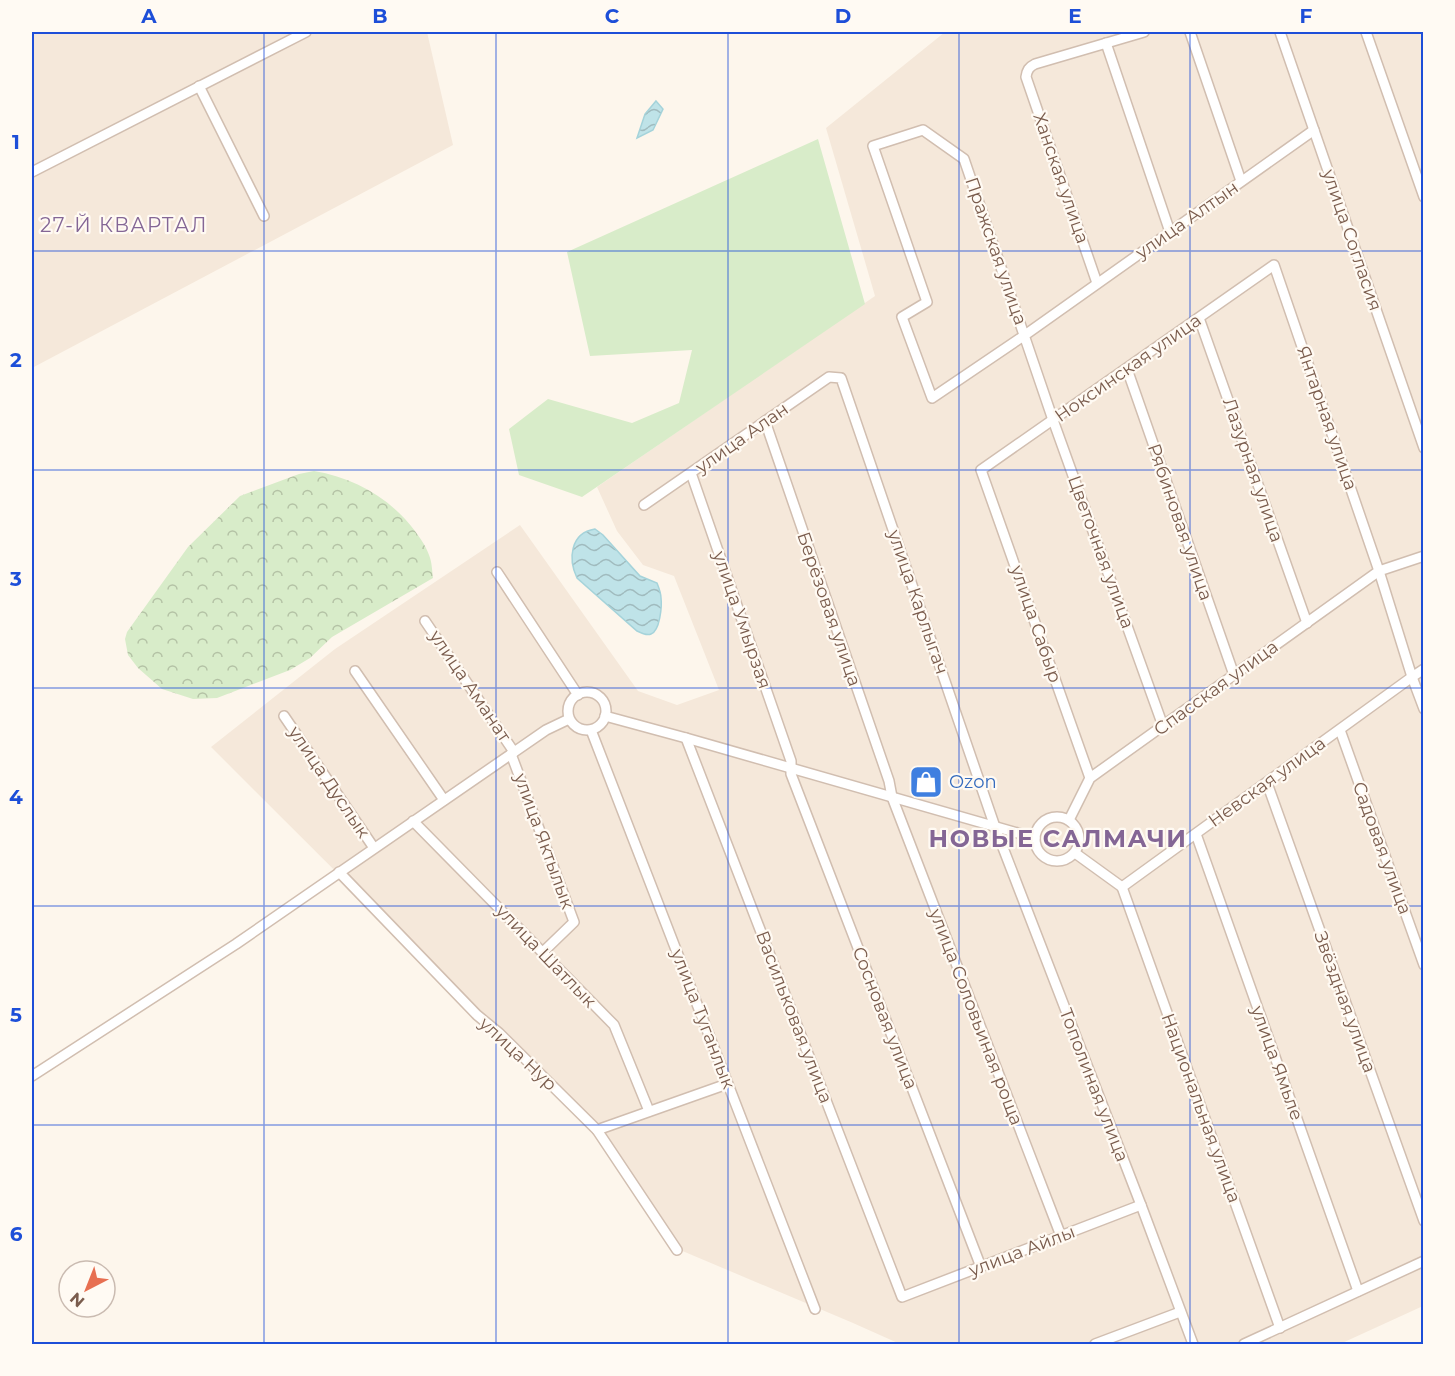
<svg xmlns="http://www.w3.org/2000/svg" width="1455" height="1376" font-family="Montserrat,sans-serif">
	<defs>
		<pattern id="forest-crowns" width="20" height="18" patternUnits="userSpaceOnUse" patternTransform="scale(1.5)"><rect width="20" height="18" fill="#d8ecc9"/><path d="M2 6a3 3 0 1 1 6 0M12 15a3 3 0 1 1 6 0" fill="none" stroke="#b4c2a5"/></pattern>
		<pattern id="water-waves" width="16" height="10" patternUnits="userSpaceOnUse" patternTransform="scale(1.5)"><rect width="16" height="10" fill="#bfe3e8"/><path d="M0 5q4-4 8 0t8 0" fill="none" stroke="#a0bbbe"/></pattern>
	</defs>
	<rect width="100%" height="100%" fill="#fdf6ec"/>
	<g fill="#f5e8da">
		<path d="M32 32H427L453 145 32 368Z"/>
		<path d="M945 32H1423V1306L1340 1344H900L853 1323 673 1247 595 1130 211 747 335 649 520 525 638 691 677 705 719 690 674 576 643 565 617 531 597 487 875 296 826 128Z"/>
	</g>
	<path fill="#d8ecc9" d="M818 139 865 304 582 497 519 475 509 429 548 399 632 423 679 403 692 350 590 356 567 252Z"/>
	<path fill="url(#forest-crowns)" d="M314 471C355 478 390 498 415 531 420 538 426 546 429 555 432 562 432 570 433 578L332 637 310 658 290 670 217 698 193 699 162 689 138 668 128 655 125 639 127 632 188 547 240 496 299 474Z"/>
	<g fill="url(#water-waves)" stroke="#a5d3da" stroke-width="1.5">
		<path d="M656 101 663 109 653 130 637 138 645 114Z"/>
		<path d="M595 529 603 535 640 576 657 583C659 588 661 593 661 598 662 606 660 631 651 634 647 636 641 633 637 631L577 578C568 559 570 533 595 529Z"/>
	</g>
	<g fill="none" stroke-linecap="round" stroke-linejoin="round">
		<defs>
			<g id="minor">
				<path d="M1190 32 1241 181"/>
				<path d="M1280 32 1424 448"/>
				<path d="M1366 32 1424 197"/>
				<path d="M1106 43 1170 232"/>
				<path d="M199 86 264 216"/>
				<path d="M32 172 306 32"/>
				<path d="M1097 283 1026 77C1027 70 1029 67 1035 64L1144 32"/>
				<path d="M1199 318 1307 623"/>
				<path d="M1127 369 1234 675"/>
				<path d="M765 421 889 781 892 797 1061 1236"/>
				<path d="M691 473 791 761V774L981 1267"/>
				<path d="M644 505 829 377 841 378 995 827 1141 1205 1193 1344"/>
				<path d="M1424 556 1379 571 1412 677 1424 669"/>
				<path d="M497 572 578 695"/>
				<path d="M425 621 514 752"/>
				<path d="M355 671 444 800"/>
				<circle cx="587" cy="711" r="19"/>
				<path d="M284 716 374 848"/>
				<path d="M605 716 686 738 1035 838"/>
				<path d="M1163 726 1053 420 964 159 923 130 873 146 927 302 902 317 932 398 1025 335 1314 130"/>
				<path d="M591 730 815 1309"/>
				<path d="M1340 730 1424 965"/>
				<path d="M686 738 902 1297 1141 1205"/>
				<path d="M511 754 574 922 543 952"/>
				<path d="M1267 783 1424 1221"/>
				<circle cx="1057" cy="839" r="22"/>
				<path d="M1069 820 1090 778 1379 571 1274 265 981 470 1090 778"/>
				<path d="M413 821 614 1025 649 1111"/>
				<path d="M1196 834 1358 1291"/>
				<path d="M1075 853 1122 887"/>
				<path d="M339 872 477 1015 499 1033 597 1130 677 1250"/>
				<path d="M1122 887 1280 1328"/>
				<path d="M1122 887 1412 677 1424 709"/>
				<path d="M32 1076 236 944 546 730 569 719"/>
				<path d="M597 1130 727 1084"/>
				<path d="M1095 1344 1180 1312"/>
				<path d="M1244 1344 1424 1261"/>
			</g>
		</defs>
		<use href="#minor" stroke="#d1beb0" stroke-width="12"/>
		<use href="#minor" stroke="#fff" stroke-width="9"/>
	</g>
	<path fill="none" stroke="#1d4ed8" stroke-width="1.5" stroke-opacity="0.55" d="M264 32V1344M496 32V1344M728 32V1344M959 32V1344M1190 32V1344M32 251H1424M32 470H1424M32 688H1424M32 906H1424M32 1125H1424"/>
	<defs>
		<symbol id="shop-square" viewBox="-11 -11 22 22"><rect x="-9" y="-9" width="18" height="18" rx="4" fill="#3f7fe0" stroke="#fffaf3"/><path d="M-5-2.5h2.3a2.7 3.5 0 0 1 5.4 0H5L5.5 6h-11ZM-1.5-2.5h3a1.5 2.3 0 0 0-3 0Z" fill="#fff"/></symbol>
	</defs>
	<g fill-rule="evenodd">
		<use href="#shop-square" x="907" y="763" width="38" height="38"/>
	</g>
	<g text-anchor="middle" stroke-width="4.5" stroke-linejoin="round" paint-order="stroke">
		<g font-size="18" fill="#7a5c4d" stroke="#fffaf3">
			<text transform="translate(1061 178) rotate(71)" y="6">Ханская улица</text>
			<text transform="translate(1187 220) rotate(-35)" y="6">улица Алтын</text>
			<text transform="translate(1352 240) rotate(71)" y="6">улица Согласия</text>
			<text transform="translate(996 251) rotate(71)" y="6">Пражская улица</text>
			<text transform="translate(1128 368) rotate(-35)" y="6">Ноксинская улица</text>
			<text transform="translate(1327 418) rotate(71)" y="6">Янтарная улица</text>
			<text transform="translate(742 438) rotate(-35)" y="6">улица Алан</text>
			<text transform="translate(1253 470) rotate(71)" y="6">Лазурная улица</text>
			<text transform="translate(1180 522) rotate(71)" y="6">Рябиновая улица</text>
			<text transform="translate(1101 552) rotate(70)" y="6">Цветочная улица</text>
			<text transform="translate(918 602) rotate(71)" y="6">улица Карлыгач</text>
			<text transform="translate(829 609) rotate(71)" y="6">Берёзовая улица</text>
			<text transform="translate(742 620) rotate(71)" y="6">улица Умырзая</text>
			<text transform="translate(1036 624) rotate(71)" y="6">улица Сабыр</text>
			<text transform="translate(470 686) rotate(56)" y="6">улица Аманат</text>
			<text transform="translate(1216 688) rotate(-36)" y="6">Спасская улица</text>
			<text transform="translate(329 782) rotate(56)" y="6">улица Дуслык</text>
			<text transform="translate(1267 782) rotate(-36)" y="6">Невская улица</text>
			<text transform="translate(544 841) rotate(70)" y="6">улица Яктылык</text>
			<text transform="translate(1382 848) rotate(70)" y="6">Садовая улица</text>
			<text transform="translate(546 956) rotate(46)" y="6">улица Шатлык</text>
			<text transform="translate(1345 1002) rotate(70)" y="6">Звёздная улица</text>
			<text transform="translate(794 1017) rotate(69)" y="6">Васильковая улица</text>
			<text transform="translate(976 1017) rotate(69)" y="6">улица Соловьиная роща</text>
			<text transform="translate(885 1018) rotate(69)" y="6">Сосновая улица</text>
			<text transform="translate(703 1019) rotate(69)" y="6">улица Туганлык</text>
			<text transform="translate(518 1054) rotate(43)" y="6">улица Нур</text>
			<text transform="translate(1277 1063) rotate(70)" y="6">улица Ямьле</text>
			<text transform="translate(1094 1085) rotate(69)" y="6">Тополиная улица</text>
			<text transform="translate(1201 1108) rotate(70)" y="6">Национальная улица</text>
			<text transform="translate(1022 1251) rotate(-21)" y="6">улица Айлы</text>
		</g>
		<g font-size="18" fill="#366cbe" stroke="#fffaf3" text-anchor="start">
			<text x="949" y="788">Ozon</text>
		</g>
		<g font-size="20" letter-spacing="1.5" fill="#846695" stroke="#fffaf3">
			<text x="124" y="232">27-Й КВАРТАЛ</text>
		</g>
		<g font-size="24" font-weight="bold" letter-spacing="1.5" fill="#846695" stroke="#fffaf3">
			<text x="1058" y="847">НОВЫЕ САЛМАЧИ</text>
		</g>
	</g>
	<rect width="1455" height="1376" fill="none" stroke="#fffaf3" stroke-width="66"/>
	<g transform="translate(87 1289) rotate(222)"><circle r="28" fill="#fffaf3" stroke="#cabbb1" stroke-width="1.5"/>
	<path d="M0-4.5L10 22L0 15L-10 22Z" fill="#e76f51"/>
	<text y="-9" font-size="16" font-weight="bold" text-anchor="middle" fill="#7a5c4d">N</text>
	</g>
	<rect x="33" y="33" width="1389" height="1310" fill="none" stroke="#1d4ed8" stroke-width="2"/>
	<g font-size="20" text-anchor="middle" font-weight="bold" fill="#1d4ed8">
		<text x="149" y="23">A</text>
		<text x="380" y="23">B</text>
		<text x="612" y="23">C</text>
		<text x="843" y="23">D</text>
		<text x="1075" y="23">E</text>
		<text x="1306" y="23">F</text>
		<text x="16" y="149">1</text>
		<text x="16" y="367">2</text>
		<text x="16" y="586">3</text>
		<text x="16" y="804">4</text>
		<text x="16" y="1022">5</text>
		<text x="16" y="1241">6</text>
	</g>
</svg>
